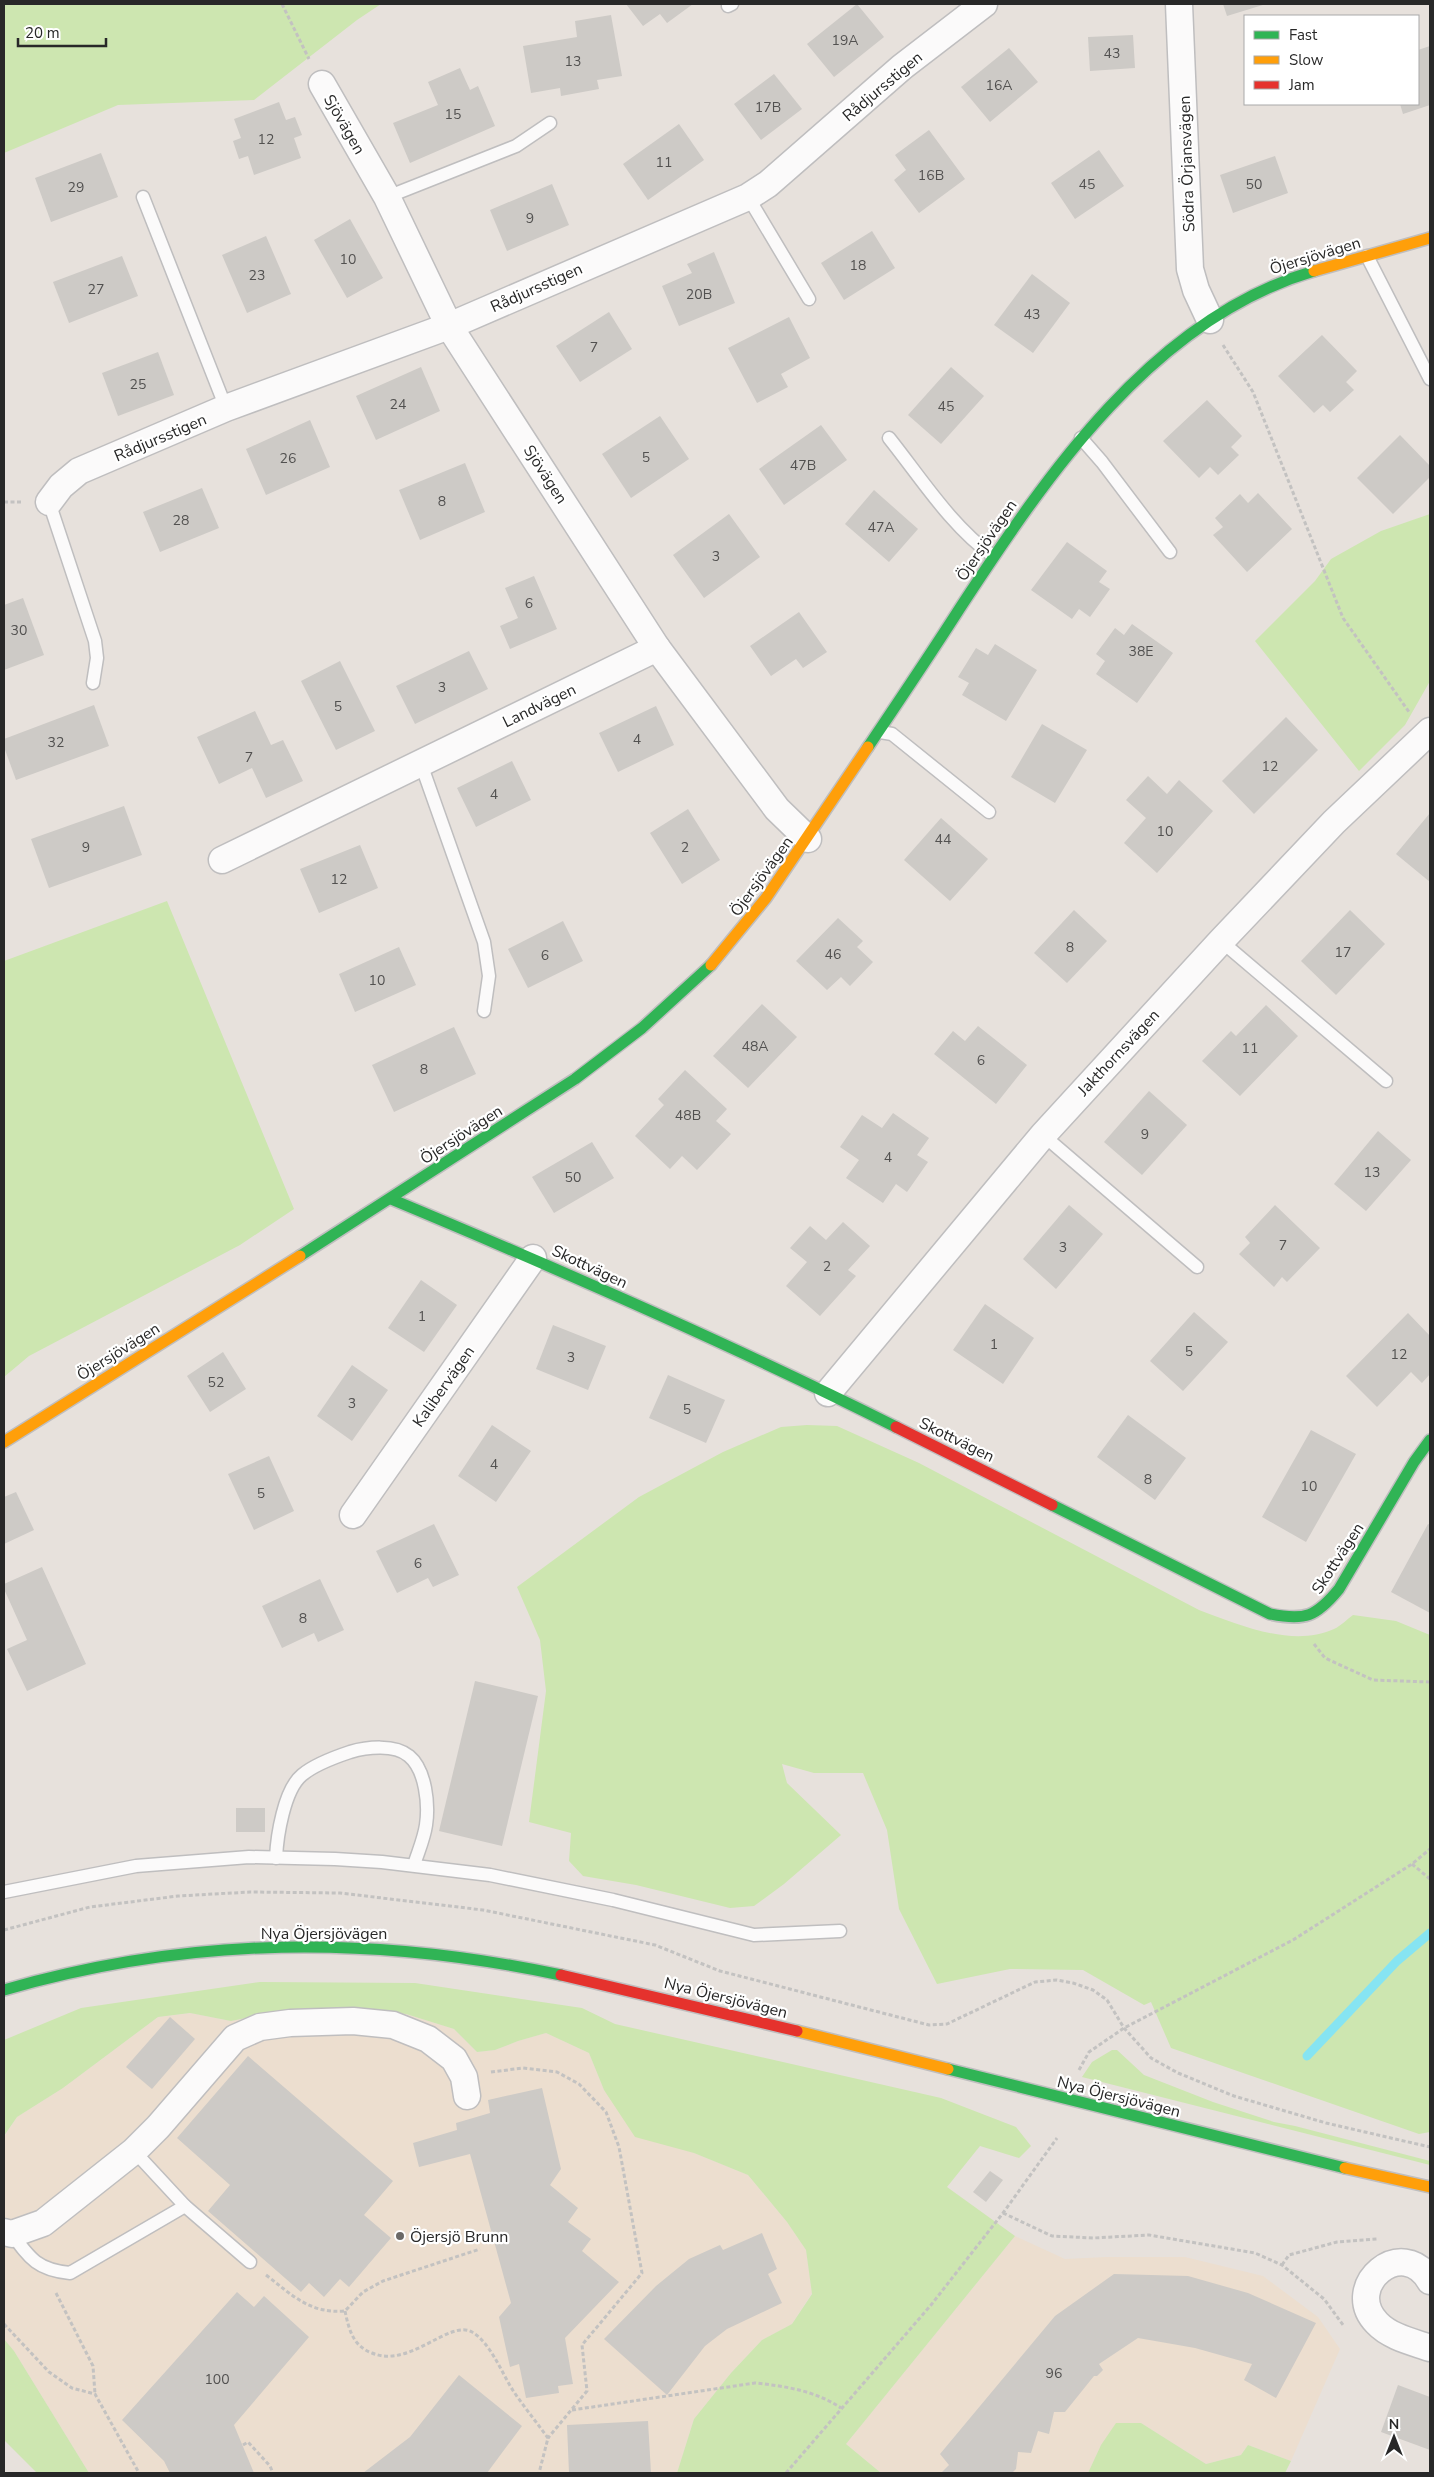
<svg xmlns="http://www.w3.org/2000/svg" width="1434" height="2477" font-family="'Nunito Sans',sans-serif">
	<rect width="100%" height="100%" fill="#e7e1dc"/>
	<g fill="#ecdecf">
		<path d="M350 2008 406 2014 454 2029 477 2052 495 2050 518 2041 546 2033 589 2053 604 2090 694 2153 748 2175 787 2222 806 2250 812 2293 792 2324 762 2340 731 2373 694 2419 677 2473H89L14 2351 4 2339V2137L17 2117 63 2088 158 2017 190 2013 231 2021 251 2017Z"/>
		<path d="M1015 2236 1065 2259 1106 2257H1185L1263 2276 1318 2317 1340 2349 1291 2461 1248 2445 1241 2455 1206 2464 1141 2423 1101 2445 1088 2473H881L846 2444Z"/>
	</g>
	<g fill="#cde6b0">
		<path d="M4 4H381L357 20 254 100 118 105 4 153Z"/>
		<path d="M1430 514V681L1405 725 1359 771 1255 641 1315 581 1331 559 1381 531Z"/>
		<path d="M167 901 294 1209 240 1245 29 1356 4 1377V961Z"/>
		<path d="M807 1425 837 1426 919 1463 1199 1610C1240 1625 1292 1648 1334 1629 1341 1626 1347 1619 1353 1615L1396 1621 1430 1635V2132L1419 2134 1171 2048 1151 2002 1144 2005 1083 1970 1010 1969 937 1984 899 1909 887 1830 863 1773H814L782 1764 787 1783 841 1835 784 1884 754 1906 730 1908 636 1885 583 1876 569 1861 571 1833 529 1822 546 1691 540 1640 517 1587 639 1497 723 1452 781 1427Z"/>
		<path d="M260 1982 415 1983 582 2008 615 2024 941 2098 1016 2127 1031 2146 1019 2158 980 2146 947 2187 1015 2236 846 2444 881 2473H677L694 2419 731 2373 762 2340 792 2324 812 2294 806 2250 787 2222 748 2175 694 2153 635 2137 604 2090 589 2053 546 2033 518 2041 495 2050 477 2052 454 2029 406 2014 350 2008 251 2017 231 2021 190 2013 158 2017 63 2088 17 2117 4 2136V2040L81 2008Z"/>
		<path d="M1112 2050H1117L1144 2075 1213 2102 1274 2122 1295 2126 1430 2161V2165L1082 2077 1092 2062Z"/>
		<path d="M4 2339 14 2351 89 2473H37L4 2440Z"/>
		<path d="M1116 2423H1141L1206 2464 1241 2455 1248 2445 1291 2461 1285 2473H1088L1101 2445Z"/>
	</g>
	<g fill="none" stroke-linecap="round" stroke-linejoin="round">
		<path stroke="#86e4f2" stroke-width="9" d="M1307 2056 1397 1961 1430 1933"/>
	</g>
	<g fill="#cdcac6">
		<path d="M626 4H693L667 23 660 14 643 26Z"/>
		<path d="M857 4 884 37 834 77 807 44Z"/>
		<path d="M1223 4H1266L1227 16Z"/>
		<path d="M611 15 622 76 597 80 599 89 561 96 560 88 531 93 523 46 577 37 575 21Z"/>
		<path d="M1133 35 1135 68 1090 71 1088 37Z"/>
		<path d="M1430 46V105L1403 114 1400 104H1418V50Z"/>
		<path d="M1009 48 1038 82 990 122 961 87Z"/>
		<path d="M460 68 470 90 478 86 495 126 410 163 393 123 438 105 428 82Z"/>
		<path d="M774 74 802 109 761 140 734 104Z"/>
		<path d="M279 102 286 120 295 117 302 135 294 138 301 158 254 175 248 156 239 159 233 141 241 138 234 119Z"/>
		<path d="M679 124 704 160 648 200 623 164Z"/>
		<path d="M929 130 965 179 919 213 894 180 906 170 895 155Z"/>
		<path d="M1099 150 1124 186 1075 219 1051 183Z"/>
		<path d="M101 153 118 197 51 222 35 178Z"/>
		<path d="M1275 156 1288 193 1233 213 1220 175Z"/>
		<path d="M552 184 569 225 507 251 490 210Z"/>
		<path d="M350 219 383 278 347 298 314 240Z"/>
		<path d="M872 231 895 268 844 300 821 263Z"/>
		<path d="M266 236 291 294 247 313 222 255Z"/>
		<path d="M714 252 735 303 679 326 662 286 692 273 687 264Z"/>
		<path d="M122 256 138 296 69 323 53 282Z"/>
		<path d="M1032 274 1070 303 1033 353 994 325Z"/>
		<path d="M609 312 632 349 580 382 556 346Z"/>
		<path d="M789 317 810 358 781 374 788 387 757 403 728 348Z"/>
		<path d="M1322 335 1357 371 1346 382 1354 390 1330 412 1323 405 1314 413 1278 376Z"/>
		<path d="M158 352 174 395 118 416 102 373Z"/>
		<path d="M421 367 440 411 376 440 356 396Z"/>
		<path d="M951 367 984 396 941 444 908 415Z"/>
		<path d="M1207 400 1242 436 1231 447 1239 455 1218 475 1210 467 1199 478 1163 441Z"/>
		<path d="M660 416 689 459 631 498 602 454Z"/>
		<path d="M310 420 330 467 266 495 246 449Z"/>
		<path d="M821 425 847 460 784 505 759 469Z"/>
		<path d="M1400 435 1430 466V477L1393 514 1357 478Z"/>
		<path d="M465 463 485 512 420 540 399 490Z"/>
		<path d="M202 488 219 528 160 552 143 512Z"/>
		<path d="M874 490 918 529 889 562 845 524Z"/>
		<path d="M1258 493 1292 529 1247 572 1213 535 1223 527 1215 518 1240 494 1248 503Z"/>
		<path d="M729 514 760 557 704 598 673 555Z"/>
		<path d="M1067 542 1107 571 1099 582 1110 589 1090 617 1079 609 1072 619 1031 590Z"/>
		<path d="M534 576 557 629 510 649 500 626 518 618 505 588Z"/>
		<path d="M23 598 44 655 4 670V605Z"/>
		<path d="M799 612 827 652 803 668 796 659 771 676 750 646Z"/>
		<path d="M1132 624 1173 653 1137 703 1096 674 1105 661 1096 654 1115 628 1124 635Z"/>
		<path d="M995 644 1037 670 1006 721 962 695 969 683 958 677 976 648 988 655Z"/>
		<path d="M469 651 488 689 415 724 396 686Z"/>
		<path d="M340 661 375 731 336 750 301 681Z"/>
		<path d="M94 705 109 746 16 780 4 747V739Z"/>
		<path d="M656 706 674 745 618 772 599 733Z"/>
		<path d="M255 711 271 745 283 740 303 781 266 798 252 768 219 784 197 737Z"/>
		<path d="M1286 717 1318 750 1254 814 1222 781Z"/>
		<path d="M1042 724 1087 750 1055 803 1011 777Z"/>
		<path d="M512 761 531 800 476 827 457 788Z"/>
		<path d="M1148 776 1167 794 1179 780 1213 811 1157 873 1124 843 1146 818 1126 800Z"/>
		<path d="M124 806 142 855 49 888 31 839Z"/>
		<path d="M688 809 720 860 682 884 650 833Z"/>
		<path d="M1430 813V882L1396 854Z"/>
		<path d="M941 818 988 859 950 901 904 860Z"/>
		<path d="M360 845 378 888 319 913 300 869Z"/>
		<path d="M1074 910 1107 941 1067 983 1034 953Z"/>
		<path d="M1350 910 1385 944 1336 995 1301 961Z"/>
		<path d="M838 918 863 941 857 947 873 962 850 986 841 977 827 990 796 961Z"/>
		<path d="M563 921 583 961 528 988 508 949Z"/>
		<path d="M399 947 416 985 355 1012 339 974Z"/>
		<path d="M762 1004 797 1037 748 1088 713 1056Z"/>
		<path d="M1266 1005 1298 1036 1240 1096 1202 1061 1231 1031 1236 1036Z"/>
		<path d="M978 1026 1027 1065 996 1104 934 1054 953 1031 965 1041Z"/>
		<path d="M454 1027 476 1074 394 1112 372 1065Z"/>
		<path d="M685 1070 727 1109 716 1121 731 1134 697 1170 682 1156 670 1169 635 1136 664 1105 658 1099Z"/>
		<path d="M1149 1091 1187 1125 1142 1175 1104 1142Z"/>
		<path d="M893 1113 929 1138 917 1155 928 1162 907 1192 896 1184 883 1203 846 1178 859 1160 840 1147 862 1115 882 1128Z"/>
		<path d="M1378 1131 1411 1160 1366 1211 1334 1184Z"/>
		<path d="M592 1142 614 1178 554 1213 532 1177Z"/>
		<path d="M1069 1205 1103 1234 1056 1289 1023 1259Z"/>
		<path d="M1275 1205 1320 1248 1287 1282 1282 1277 1274 1287 1239 1254 1250 1243 1245 1237Z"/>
		<path d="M843 1222 870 1246 848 1270 856 1276 820 1316 786 1286 807 1262 790 1248 810 1226 826 1240Z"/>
		<path d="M421 1280 457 1305 424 1352 388 1328Z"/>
		<path d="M985 1304 1034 1338 1003 1384 953 1350Z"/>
		<path d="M1194 1312 1228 1342 1183 1391 1150 1361Z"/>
		<path d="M1408 1313 1430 1336V1374L1422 1383 1411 1372 1377 1407 1346 1376Z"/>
		<path d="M553 1325 606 1346 588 1390 536 1369Z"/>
		<path d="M223 1352 246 1389 210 1412 187 1376Z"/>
		<path d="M352 1365 388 1390 352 1441 317 1416Z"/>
		<path d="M668 1375 725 1400 706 1443 649 1418Z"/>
		<path d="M1128 1415 1186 1458 1155 1500 1097 1457Z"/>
		<path d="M492 1425 531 1451 496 1502 458 1476Z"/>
		<path d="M1311 1430 1356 1454 1306 1542 1262 1517Z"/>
		<path d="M269 1456 294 1511 254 1530 228 1474Z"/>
		<path d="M16 1492 34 1530 4 1544V1497Z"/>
		<path d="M434 1524 459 1575 433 1587 428 1578 397 1593 376 1551Z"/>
		<path d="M1428 1524 1430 1525V1613L1391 1592Z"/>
		<path d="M42 1567 86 1664 27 1691 7 1649 27 1640 4 1589V1584Z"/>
		<path d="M320 1579 344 1630 318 1642 314 1633 282 1648 262 1606Z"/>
		<path d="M475 1681 538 1696 502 1846 439 1831Z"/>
		<rect x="236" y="1808" width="29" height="24"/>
		<path d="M170 2017 195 2039 152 2089 126 2067Z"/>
		<path d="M248 2056 393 2181 364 2215 391 2238 349 2287 340 2279 324 2297 309 2283 301 2292 208 2211 230 2185 177 2138Z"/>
		<path d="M542 2088 561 2169 550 2185 578 2208 568 2222 591 2239 582 2251 619 2282 565 2338 573 2384 558 2386 559 2393 526 2398 519 2364 510 2367 499 2317 511 2303 470 2154 419 2167 413 2143 457 2130 456 2123 490 2113 488 2100Z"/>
		<path d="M990 2171 1003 2180 986 2202 973 2192Z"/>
		<path d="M762 2233 777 2269 768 2274 782 2303 727 2329 705 2346 667 2395 604 2339 656 2286 689 2259 720 2245 723 2250Z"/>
		<path d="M1114 2274 1188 2276 1248 2293 1316 2323 1276 2398 1244 2380 1252 2364 1195 2348 1138 2338 1099 2364 1103 2370 1097 2376H1094L1065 2412H1054L1049 2434 1038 2431 1031 2453 1018 2452 1016 2469 1012 2473H941L949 2465 940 2454 1055 2316Z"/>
		<path d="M237 2292 254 2307 264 2296 309 2337 234 2425 254 2473H170L164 2461 122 2420Z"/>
		<path d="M459 2375 522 2426 487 2473H363L410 2437Z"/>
		<path d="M1398 2385 1430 2397V2450L1381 2432Z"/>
		<path d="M648 2421 651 2473H569L567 2425Z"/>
	</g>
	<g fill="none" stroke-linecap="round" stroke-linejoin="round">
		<defs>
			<g id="lane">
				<path d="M728 6 732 4"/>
				<path d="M143 197 226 408"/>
				<path d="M387 197 516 146 550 123"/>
				<path d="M748 197 809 299"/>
				<path d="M1367 256 1430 379"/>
				<path d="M889 438C921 478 951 526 993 556"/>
				<path d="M1081 438 1102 462 1170 552"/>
				<path d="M49 502 95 641 97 658 93 683"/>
				<path d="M880 732 892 734 989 812"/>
				<path d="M420 761 484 942 489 976 484 1011"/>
				<path d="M1221 941 1386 1081"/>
				<path d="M1043 1135 1197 1267"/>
				<path d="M276 1858C277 1836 284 1790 302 1775 315 1764 335 1757 350 1752 367 1747 395 1744 409 1756 426 1770 429 1805 426 1825 424 1839 418 1852 414 1865"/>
				<path d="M4 1892 136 1866 249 1857 335 1859 382 1862 490 1875 613 1900 754 1935 840 1931"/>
				<path d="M134 2151 185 2206 250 2262"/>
				<path d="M12 2234C30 2259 38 2270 70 2273L185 2206"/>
			</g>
			<g id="street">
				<path d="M1179 4 1190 269 1196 290 1210 320"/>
				<path d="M322 84 387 197 449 326 657 648 777 809 808 839"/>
				<path d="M49 502 61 486 79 471 226 408 449 326 748 197 768 184 902 67 984 4"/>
				<path d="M222 860 657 648"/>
				<path d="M828 1393 1043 1135 1221 941 1334 822 1430 731"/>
				<path d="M353 1515 533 1258"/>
				<path d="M4 2232 12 2234 43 2223 134 2151 158 2127 235 2038 260 2027 290 2023 353 2021 393 2025 428 2039 454 2059 464 2077 467 2096"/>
				<path d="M1430 2281C1403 2234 1341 2286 1377 2323 1390 2337 1413 2342 1430 2348"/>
			</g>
			<g id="fast">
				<path d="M868 747C899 701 930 655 960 608 1047 475 1153 318 1314 271"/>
				<path d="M391 1199C561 1270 731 1344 896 1427"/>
				<path d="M300 1256 575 1079 642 1028 711 965"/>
				<path d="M1052 1505 1270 1614C1305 1621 1316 1617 1339 1589L1414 1462 1430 1440"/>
				<path d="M4 1990C191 1936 371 1935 561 1975"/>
				<path d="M948 2069 1345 2168"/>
			</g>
			<g id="slow">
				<path d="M1314 271 1430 238"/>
				<path d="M711 965 766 898 868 747"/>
				<path d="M4 1442 300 1256"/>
				<path d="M797 2031 948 2069"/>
				<path d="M1345 2168 1430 2187"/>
			</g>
			<g id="jam">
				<path d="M896 1427 1052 1505"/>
				<path d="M561 1975 797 2031"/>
			</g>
		</defs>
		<use href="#lane" stroke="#bfbebf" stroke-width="15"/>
		<use href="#street" stroke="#bfbebf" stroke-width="29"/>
		<use href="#fast" stroke="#bfbebf" stroke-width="14"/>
		<use href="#slow" stroke="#bfbebf" stroke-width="14"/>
		<use href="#jam" stroke="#bfbebf" stroke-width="14"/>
		<g stroke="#c3c2c1" stroke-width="3" stroke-dasharray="4 2.5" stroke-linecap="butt">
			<path d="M282 4 309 59"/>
			<path d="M1223 345 1253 392 1343 618 1409 712"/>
			<path d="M4 502H23"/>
			<path d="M1314 1644 1325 1658 1373 1680 1430 1682"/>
			<path d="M1412 1864 1430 1879"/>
			<path d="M4 1930 90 1907 178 1896 250 1892 340 1893 483 1910 655 1945 720 1971 929 2025 947 2024 1035 1982 1057 1980 1073 1983 1093 1990 1107 2000 1124 2028 1151 2058 1178 2073 1234 2096 1326 2123 1430 2147"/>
			<path d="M1079 2070 1089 2052 1124 2028 1293 1940 1412 1864 1430 1849"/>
			<path d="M491 2072 523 2068 557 2072 579 2084 606 2112 619 2147 642 2273 582 2345 587 2391 548 2438"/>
			<path d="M1003 2213 1052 2236 1093 2238 1149 2235 1255 2253 1282 2265 1324 2299 1343 2325"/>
			<path d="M1282 2265 1289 2255 1337 2242 1377 2239"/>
			<path d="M266 2275C292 2295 310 2314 345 2311L363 2292 383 2281 480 2249"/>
			<path d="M56 2293 93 2366 95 2394"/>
			<path d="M345 2311C349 2330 353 2346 372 2353 410 2369 449 2319 472 2332 491 2343 502 2374 514 2392 525 2408 537 2423 548 2438L539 2473"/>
			<path d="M4 2324 49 2372 72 2388 95 2394 139 2473"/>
			<path d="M572 2410 755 2383C785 2386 816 2391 841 2408"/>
			<path d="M243 2445 248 2442 270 2466 273 2473"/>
			<path d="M786 2473 931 2305 1003 2213 1057 2138"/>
		</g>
		<use href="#lane" stroke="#fbfafa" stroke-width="12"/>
		<use href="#street" stroke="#fbfafa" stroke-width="26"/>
		<use href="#fast" stroke="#30b455" stroke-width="11"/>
		<use href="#slow" stroke="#ff9f0a" stroke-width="11"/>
		<use href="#jam" stroke="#e5322d" stroke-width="11"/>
	</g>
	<circle fill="#6b6967" stroke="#fff" stroke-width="2" cx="400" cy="2236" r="5"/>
	<g text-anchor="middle" stroke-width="4.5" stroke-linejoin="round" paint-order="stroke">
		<g font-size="14" fill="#525150">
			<text x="845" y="45">19A</text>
			<text x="1112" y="58">43</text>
			<text x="573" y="66">13</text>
			<text x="999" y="90">16A</text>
			<text x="768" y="112">17B</text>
			<text x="453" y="119">15</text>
			<text x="266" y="144">12</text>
			<text x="664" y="167">11</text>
			<text x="931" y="180">16B</text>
			<text x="1087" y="189">45</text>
			<text x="1254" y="189">50</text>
			<text x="76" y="192">29</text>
			<text x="530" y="223">9</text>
			<text x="348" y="264">10</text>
			<text x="858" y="270">18</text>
			<text x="257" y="280">23</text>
			<text x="96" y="294">27</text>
			<text x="699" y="299">20B</text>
			<text x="1032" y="319">43</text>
			<text x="594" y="352">7</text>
			<text x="138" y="389">25</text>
			<text x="398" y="409">24</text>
			<text x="946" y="411">45</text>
			<text x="646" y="462">5</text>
			<text x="288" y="463">26</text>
			<text x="803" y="470">47B</text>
			<text x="442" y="506">8</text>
			<text x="181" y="525">28</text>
			<text x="881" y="532">47A</text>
			<text x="716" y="561">3</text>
			<text x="529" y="608">6</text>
			<text x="19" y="635">30</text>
			<text x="1141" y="656">38E</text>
			<text x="442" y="692">3</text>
			<text x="338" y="711">5</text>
			<text x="637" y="744">4</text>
			<text x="56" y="747">32</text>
			<text x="249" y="762">7</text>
			<text x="1270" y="771">12</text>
			<text x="494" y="799">4</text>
			<text x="1165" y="836">10</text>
			<text x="943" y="844">44</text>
			<text x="86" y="852">9</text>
			<text x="685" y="852">2</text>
			<text x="339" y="884">12</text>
			<text x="1070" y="952">8</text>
			<text x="1343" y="957">17</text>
			<text x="833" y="959">46</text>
			<text x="545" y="960">6</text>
			<text x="377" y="985">10</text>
			<text x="755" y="1051">48A</text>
			<text x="1250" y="1053">11</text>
			<text x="981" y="1065">6</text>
			<text x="424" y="1074">8</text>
			<text x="688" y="1120">48B</text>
			<text x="1145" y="1139">9</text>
			<text x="888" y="1162">4</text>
			<text x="1372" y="1177">13</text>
			<text x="573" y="1182">50</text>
			<text x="1283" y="1250">7</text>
			<text x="1063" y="1252">3</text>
			<text x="827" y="1271">2</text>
			<text x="422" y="1321">1</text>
			<text x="994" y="1349">1</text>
			<text x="1189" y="1356">5</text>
			<text x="1399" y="1359">12</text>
			<text x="571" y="1362">3</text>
			<text x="216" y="1387">52</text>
			<text x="352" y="1408">3</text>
			<text x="687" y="1414">5</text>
			<text x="494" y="1469">4</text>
			<text x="1148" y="1484">8</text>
			<text x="1309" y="1491">10</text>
			<text x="261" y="1498">5</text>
			<text x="418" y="1568">6</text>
			<text x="303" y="1623">8</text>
			<text x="1054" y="2378">96</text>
			<text x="217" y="2384">100</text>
		</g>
		<g font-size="16" fill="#282828" stroke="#fff">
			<text transform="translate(882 86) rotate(-40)" y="6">Rådjursstigen</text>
			<text transform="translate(345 124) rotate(60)" y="6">Sjövägen</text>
			<text transform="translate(1186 164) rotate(-92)" y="6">Södra Örjansvägen</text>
			<text transform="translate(1315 255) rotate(-17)" y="6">Öjersjövägen</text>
			<text transform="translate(536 287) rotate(-24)" y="6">Rådjursstigen</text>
			<text transform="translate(160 437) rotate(-23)" y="6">Rådjursstigen</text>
			<text transform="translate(546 474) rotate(57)" y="6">Sjövägen</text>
			<text transform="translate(986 540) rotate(-56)" y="6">Öjersjövägen</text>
			<text transform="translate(539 705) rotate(-26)" y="6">Landvägen</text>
			<text transform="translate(761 876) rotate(-54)" y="6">Öjersjövägen</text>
			<text transform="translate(1118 1052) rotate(-47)" y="6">Jakthornsvägen</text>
			<text transform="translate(461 1134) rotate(-33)" y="6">Öjersjövägen</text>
			<text transform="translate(590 1266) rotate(25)" y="6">Skottvägen</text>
			<text transform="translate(118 1351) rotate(-32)" y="6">Öjersjövägen</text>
			<text transform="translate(443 1386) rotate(-55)" y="6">Kalibervägen</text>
			<text transform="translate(957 1439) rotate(26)" y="6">Skottvägen</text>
			<text transform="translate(1337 1558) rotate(-57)" y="6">Skottvägen</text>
			<text x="324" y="1939">Nya Öjersjövägen</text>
			<text transform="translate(726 1997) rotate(14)" y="6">Nya Öjersjövägen</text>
			<text transform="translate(1119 2096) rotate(14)" y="6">Nya Öjersjövägen</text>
		</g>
		<g font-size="16" fill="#282828" stroke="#fff" text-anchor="start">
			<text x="410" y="2242">Öjersjö Brunn</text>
		</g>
	</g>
	<rect width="1434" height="2477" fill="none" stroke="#282828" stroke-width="10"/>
	<rect x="1244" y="15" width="175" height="90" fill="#ffffff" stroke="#a9a9a9"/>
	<rect x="1254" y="31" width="25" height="8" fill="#30b455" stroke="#a9a9a9"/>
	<text x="1289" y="40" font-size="15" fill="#282828">Fast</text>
	<rect x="1254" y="56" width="25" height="8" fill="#ff9f0a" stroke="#a9a9a9"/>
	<text x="1289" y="65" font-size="15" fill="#282828">Slow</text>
	<rect x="1254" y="81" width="25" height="8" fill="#e5322d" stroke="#a9a9a9"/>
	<text x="1289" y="90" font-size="15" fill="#282828">Jam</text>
	<g transform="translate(1394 2437)" stroke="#ffffff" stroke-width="4" paint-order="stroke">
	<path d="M0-4L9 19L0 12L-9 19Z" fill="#282828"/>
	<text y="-8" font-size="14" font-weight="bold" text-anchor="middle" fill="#282828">N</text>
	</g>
	<path d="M18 38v8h88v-8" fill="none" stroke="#282828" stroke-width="2.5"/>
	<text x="25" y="38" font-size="15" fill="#282828" stroke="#ffffff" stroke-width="4" paint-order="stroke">20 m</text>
</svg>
